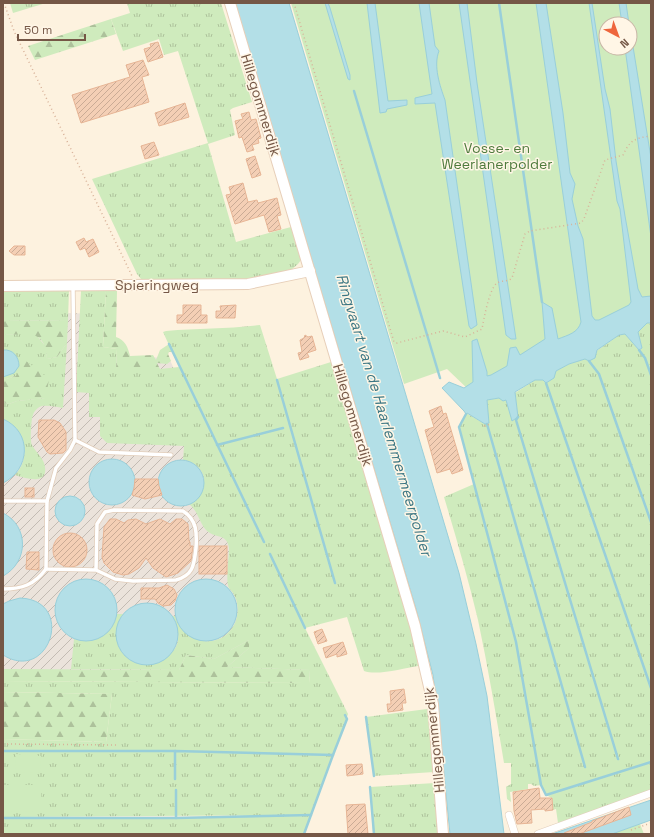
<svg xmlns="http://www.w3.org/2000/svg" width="654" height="837" font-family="'Space Grotesk',sans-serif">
	<defs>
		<pattern id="industrial-furrows" width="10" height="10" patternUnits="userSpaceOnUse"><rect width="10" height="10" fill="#ebe3db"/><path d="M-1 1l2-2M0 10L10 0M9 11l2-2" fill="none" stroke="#c3bbb3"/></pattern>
		<pattern id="grass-tufts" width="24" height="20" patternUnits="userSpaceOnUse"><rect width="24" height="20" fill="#cfebbd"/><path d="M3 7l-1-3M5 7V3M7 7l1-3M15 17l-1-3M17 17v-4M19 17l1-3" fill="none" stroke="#adc19b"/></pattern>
		<pattern id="forest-firs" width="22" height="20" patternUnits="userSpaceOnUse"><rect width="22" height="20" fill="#cfebbd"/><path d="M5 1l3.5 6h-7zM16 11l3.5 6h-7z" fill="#adc19b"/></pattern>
		<pattern id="building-hatch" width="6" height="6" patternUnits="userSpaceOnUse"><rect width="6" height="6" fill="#f4cfb5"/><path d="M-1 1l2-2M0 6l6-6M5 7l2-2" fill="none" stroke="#caab95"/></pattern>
	</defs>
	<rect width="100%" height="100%" fill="#fdf2df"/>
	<path fill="url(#industrial-furrows)" d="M3 311 98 314 97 355 169 358 316 677 3 673Z"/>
	<g fill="url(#grass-tufts)" fill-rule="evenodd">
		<path d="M10 3H46L13 13Z"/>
		<path d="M127 3H221L252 102 233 108 230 110 235 135 208 144 236 242 291 227 301 260 298 264 291 270 242 280 211 281 141 279 137 274 92 179 208 143 178 51 164 55 159 39 123 51 111 19 130 13Z"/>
		<path d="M69 290 68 320 3 321V291Z"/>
		<path d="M81 290 106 291 103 347 117 349 116 369H160L179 367 163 332 166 331C198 328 229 329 260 325L277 379 331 362 414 639 418 666C404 668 377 676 364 671L347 617 305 628 348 714 304 834H3V739L106 742 112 694 3 692V681L309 683 310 670 227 667 249 648V640L214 659 186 655 179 670 71 669 74 639C94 645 113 635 117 614H123C108 635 119 662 145 665 152 662 168 656 173 651 182 641 178 626 172 616H175C183 643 219 652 234 625 239 615 239 602 233 593 231 590 228 588 228 585 226 576 229 558 229 548 227 533 215 539 206 530 199 522 198 511 189 504 195 501 196 497 199 492 201 488 204 484 204 480 204 469 192 461 183 460L184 446 107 443 100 436V417H89V393L76 392ZM273 815 176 818 10 817H11Z"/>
		<path d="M647 323H651V790L558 823 556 809 553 810 552 798 546 795 541 785 534 786 531 784H528V789L510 792 511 802 507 799 506 787 511 784V763H504C496 715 488 667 478 620 468 578 456 537 444 497L474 484 459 427 466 413 485 424 488 423 486 400 499 398 506 400 513 420 518 417 515 393 535 380H543L554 374 556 371 569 364 585 359 619 335 625 334 639 350 642 348 638 332Z"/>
		<path d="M32 333 37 336 46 347 47 359 57 357 67 343 63 408C57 407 48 405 42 406 38 407 34 411 33 415 31 419 30 442 32 445 35 451 42 457 44 463 51 486 27 479 15 475 32 458 25 428 3 419V402L9 404 17 401 45 398 16 376 3 380 6 350H3V335Z"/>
		<path d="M427 709 434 772 374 776 366 717Z"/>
		<path d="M435 783 439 834H373L370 787Z"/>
		<path d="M640 824 644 834H612Z"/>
	</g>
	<g fill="url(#forest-firs)">
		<path d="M111 19 116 34 35 60 28 46Z"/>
		<path d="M106 291H117L116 337C125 340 128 347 130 356L153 355 156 360 160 350 169 344 172 352H169L168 354 171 361 167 364 157 363 160 369H116L117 349 103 347Z"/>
		<path d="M68 320 67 343 57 357 47 359C45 328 27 334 3 335V321Z"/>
		<path d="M25 360 49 379 46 398 17 401 9 404 3 402V380L16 376Z"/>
		<path d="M249 640V648L227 667 310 670 309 683 3 681V669L179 670 186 655 214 659Z"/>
		<path d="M3 692 112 694 106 742 3 739Z"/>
	</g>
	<g fill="#cfebbd" fill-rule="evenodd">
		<path d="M291 3H651V312L471 392 447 369 404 384ZM606 24H630V48H606Z"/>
		<path d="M16 754 41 756 40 773 15 772Z"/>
		<path d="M3 785H41V812L3 811Z"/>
	</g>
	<g fill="#b3dfe7" stroke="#99cfda">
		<path d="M235 3H289L459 573 476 644 487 696 504 834H450L438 714 433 675 416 609Z"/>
		<path d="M325 3H328L330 8 350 75V80L348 79Z"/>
		<path d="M367 3H375L388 101 407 100V105L387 109 386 112 380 113Z"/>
		<path d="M419 3H429L435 46 439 51C433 66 440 86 445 100L477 325 471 329 469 326 435 103 415 104V98L432 94Z"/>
		<path d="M459 3H467L477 83 516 339H511L506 335Z"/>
		<path d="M536 3H546L563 113 570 173 575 184 572 199 578 226 583 239 592 316 595 320H599L629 305 631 302 620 209 617 201 589 3H592L605 89 610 109 616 161 625 216 638 289 642 297 651 296V323H647L638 332 642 348 639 350 625 334 619 335 597 350 595 358 589 361 585 359 569 364 556 371 554 378 546 383 543 380H535L515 392 518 417 512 421 506 400 503 401 499 398 487 400 489 423 485 424 467 413 466 414 464 411 442 388 449 382 464 388 473 382 472 341 477 339 487 372V376L491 375 507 366 510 348 516 347 520 355 545 339 542 302 552 308 558 339C568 335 578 333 581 322Z"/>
		<path d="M619 3H626L629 24H622Z"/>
		<path d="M630 28 651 158V237L625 48H630Z"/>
		<path d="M3 350C13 349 19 357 19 366L14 373 3 377Z"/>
		<path d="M3 419C33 432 30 470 3 483Z"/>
		<circle cx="112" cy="482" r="23"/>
		<circle cx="181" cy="483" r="23"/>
		<circle cx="70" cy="511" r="15"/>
		<path d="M3 513C29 526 29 562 3 576Z"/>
		<circle cx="206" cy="610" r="31"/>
		<circle cx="86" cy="610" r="31"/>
		<path d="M20 598C76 600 50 684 3 655V604L9 601Z"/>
		<circle cx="147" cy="634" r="31"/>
		<path d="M651 800V820L612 834H552Z"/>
	</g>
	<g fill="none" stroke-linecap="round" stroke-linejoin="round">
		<g stroke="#99cfda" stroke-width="2.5">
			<path d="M499 3 542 302"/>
			<path d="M354 91 440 378"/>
			<path d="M169 344 264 542"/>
			<path d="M639 350 645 358 651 375"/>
			<path d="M589 361 599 374 651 522"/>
			<path d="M277 380 335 583"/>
			<path d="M546 383 651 688"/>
			<path d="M466 414 459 427 516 642 541 785 546 795 651 762"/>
			<path d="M518 417 516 420 618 759"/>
			<path d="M487 424 585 767"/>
			<path d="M217 445 283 428"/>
			<path d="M270 554 305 628"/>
			<path d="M366 717 374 776"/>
			<path d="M3 751H175"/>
			<path d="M175 779V751L333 755 347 719 345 715"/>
			<path d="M370 787 374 834"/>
			<path d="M176 790V818L311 815"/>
			<path d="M3 818H176"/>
			<path d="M304 834 333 755"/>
		</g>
	</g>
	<g fill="url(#building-hatch)" stroke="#e7b595">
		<path d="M158 42 163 57 148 62 144 49 151 47 150 44Z"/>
		<path d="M143 60 149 75 142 77 149 102 81 123 72 95 130 77 126 65Z"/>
		<path d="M185 103 189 117 159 126 155 113Z"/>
		<path d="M249 112 251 120 256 119 261 138 258 139 259 143 252 145 254 150 247 152 242 137 239 138 235 121 243 119 241 114Z"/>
		<path d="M154 142 159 155 145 159 141 146Z"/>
		<path d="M255 156 261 175 252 178 246 159Z"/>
		<path d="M243 183 248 202 257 200 258 203 277 198 281 215 277 216 281 229 269 232 264 215 235 224 226 195 231 194 229 187Z"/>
		<path d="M84 238 86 242 93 239 99 252 89 257 85 248 80 250 76 242Z"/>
		<path d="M14 246H25V255H14L9 251Z"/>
		<path d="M183 305H201V315H207V323H177V315H183Z"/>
		<path d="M236 305 235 318H216V311H221L220 306Z"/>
		<path d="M305 335 308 337 312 336 316 350 307 353 309 357 300 360 298 353 302 352 300 340 304 338Z"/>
		<path d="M441 406 443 414 446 413 463 470 452 474 450 469 437 473 425 430 434 427 429 411Z"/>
		<path d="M39 420H54L60 423 66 432V450L63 453 50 454 47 452 38 437Z"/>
		<path d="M135 479H158L159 486 162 495 145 499 132 495 134 488Z"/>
		<rect x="25" y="488" width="9" height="9"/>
		<path d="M110 519H116L124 523 128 520 136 519 146 524 160 519 170 524 176 519H182L188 524 189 541 190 542V546H193L191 561 178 573 166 577 153 568 146 558 139 568 129 574 123 575 113 572 104 563 102 557 104 527Z"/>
		<circle cx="70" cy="550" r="17"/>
		<rect x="199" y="546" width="28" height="28"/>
		<path d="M27 552H39V570L26 569Z"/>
		<path d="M167 585 174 589 177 595 175 601 171 605 163 606 158 603 155 599H141V588H159Z"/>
		<path d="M322 629 327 641 318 644 314 632Z"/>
		<path d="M343 642 347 654 337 657V654L326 658 323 648Z"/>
		<path d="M404 689 406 703H402L403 710 388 712 387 704H391L390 691Z"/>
		<path d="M362 764 363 774 347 776 346 765Z"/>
		<path d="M539 788 540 798H552L553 810 545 811V809L531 810 532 823 517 824 514 811 513 792Z"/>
		<path d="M365 804 368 834H348L346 805Z"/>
		<path d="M629 807 631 815 579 834H565L564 833 592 822V821Z"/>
	</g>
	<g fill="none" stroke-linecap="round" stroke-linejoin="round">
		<defs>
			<g id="lane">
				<path d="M73 287 75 440 70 450 56 468 47 501 46 569 96 570 115 579 133 581 176 580C194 575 194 564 196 548 197 533 197 520 183 511L114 510 105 512 97 524 96 570"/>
				<path d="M75 440 99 452 171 455"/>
				<path d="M3 501H47"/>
				<path d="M3 589C22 589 34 585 46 569"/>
			</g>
			<g id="street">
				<path d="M509 815 515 834"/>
				<path d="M538 834 651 793"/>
			</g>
			<g id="secondary">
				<path d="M230 3 415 626 433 704 443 834"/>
				<path d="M3 286 248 284 310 271"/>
			</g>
		</defs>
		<use href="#lane" stroke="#e2cebb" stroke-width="5"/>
		<use href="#street" stroke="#e2cebb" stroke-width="8"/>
		<use href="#secondary" stroke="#e7cfb9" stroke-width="12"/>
		<g stroke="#d8b299" stroke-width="1.5" stroke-dasharray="1 3" stroke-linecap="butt">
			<path d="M4 3 14 31 132 276"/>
			<path d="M294 3 394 342 397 343 443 331 465 337 482 329C484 319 489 289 497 283 502 280 508 282 512 278L525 234 530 231 581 223 584 219 605 160 623 155C630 140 635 138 651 136"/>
			<path d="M484 426 490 424"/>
			<path d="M3 744 119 745"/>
			<path d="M631 830 651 823"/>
		</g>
		<use href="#lane" stroke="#fff" stroke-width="3.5"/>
		<use href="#street" stroke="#fff" stroke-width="7"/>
		<use href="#secondary" stroke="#fff" stroke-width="10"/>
	</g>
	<g text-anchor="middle" stroke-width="3" stroke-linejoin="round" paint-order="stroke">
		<g font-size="14" fill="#755746" stroke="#fff6e6">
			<text transform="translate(261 105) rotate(73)" y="5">Hillegommerdijk</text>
			<text x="157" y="290">Spieringweg</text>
			<text transform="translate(353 415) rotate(73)" y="5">Hillegommerdijk</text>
			<text transform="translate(434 740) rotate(-96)" y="5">Hillegommerdijk</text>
		</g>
		<g font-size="14" fill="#4f7b3d" stroke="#fff6e6">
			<text x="497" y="153">Vosse- en<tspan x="497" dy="16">Weerlanerpolder</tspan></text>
		</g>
		<g font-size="15" font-style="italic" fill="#3b7683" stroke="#fff6e6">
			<text transform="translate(384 415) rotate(73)" y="5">Ringvaart van de Haarlemmermeerpolder</text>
		</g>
	</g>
	<rect width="654" height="837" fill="none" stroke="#755746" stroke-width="8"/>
	<g transform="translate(618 36) rotate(139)"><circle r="19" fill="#fff6e6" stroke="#c8b6a6"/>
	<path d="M0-3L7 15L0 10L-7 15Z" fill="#ee663d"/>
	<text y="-6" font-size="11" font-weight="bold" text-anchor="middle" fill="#755746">N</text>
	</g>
	<path d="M18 34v6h67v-6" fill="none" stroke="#755746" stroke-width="2"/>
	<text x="24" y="34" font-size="12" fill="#755746" stroke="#fff6e6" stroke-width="3" paint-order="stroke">50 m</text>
</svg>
